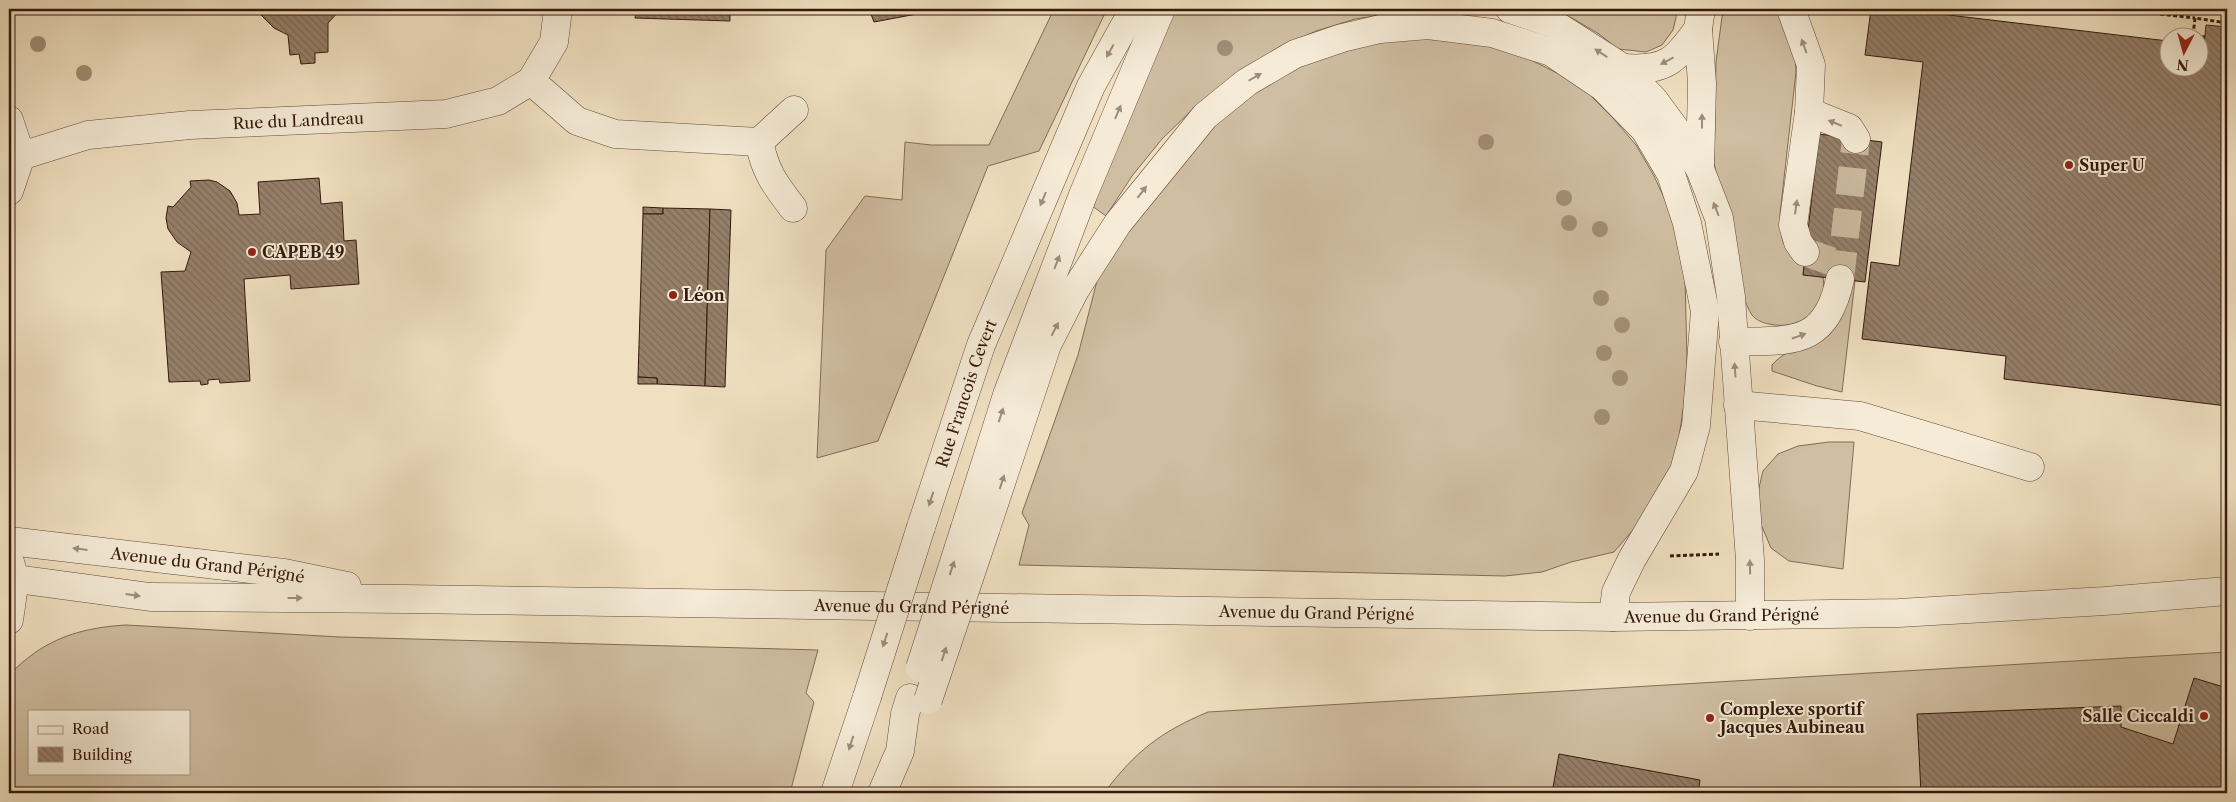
<svg xmlns="http://www.w3.org/2000/svg" width="2236" height="802" font-family="'Libre Caslon Text',serif">
	<defs>
		<pattern id="building-back-hatch" width="6" height="6" patternUnits="userSpaceOnUse" patternTransform="scale(1.25)"><rect width="6" height="6" fill="#96806a"/><path d="M-1 5l2 2M0 0l6 6M5-1l2 2" fill="none" stroke="#7b6856"/></pattern>
	</defs>
	<rect width="100%" height="100%" fill="#f0e0c1"/>
	<filter id="stains"><feTurbulence type="fractalNoise" baseFrequency=".004" numOctaves="4"/><feColorMatrix values="0 0 0 0 .2 0 0 0 0 .09 0 0 0 0 .02 0 0 0 .5 -.17"/></filter>
	<radialGradient id="worn" r=".72"><stop offset=".6" stop-color="#630" stop-opacity="0"/><stop offset="1" stop-color="#630" stop-opacity=".3"/></radialGradient>
	<g fill="#d0bea2" stroke="#826c57" fill-rule="evenodd">
		<path d="M1054 9H1107L1039 151 988 166 878 441 817 458 826 250 865 196 902 200 905 142 931 145H989Z"/>
		<path d="M1174 9H1465L1467 10 1394 13 1355 19 1316 31 1280 47 1197 105 1162 139 1132 176 1106 216 1088 203Z"/>
		<path d="M1550 9H1678L1673 30 1662 45 1646 52 1618 49 1599 34 1572 18Z"/>
		<path d="M1723 9H1777L1795 51 1796 72 1780 214C1781 238 1781 252 1804 265L1803 274 1823 277C1829 310 1800 331 1769 324 1763 323 1756 320 1752 315 1749 311 1747 305 1745 301L1714 163 1716 62Z"/>
		<path d="M1421 36 1497 47 1529 59 1559 74 1588 93 1613 118 1636 145 1654 176 1669 208 1679 242 1685 277 1687 361 1684 403 1676 457 1666 480 1640 522 1614 552 1571 562 1542 572 1505 576 1019 565 1029 525 1022 513 1078 355 1099 273 1122 235 1219 119 1243 99 1297 66 1353 45Z"/>
		<path d="M1852 280 1855 281 1842 392 1817 386 1772 371V365C1780 356 1788 352 1798 348 1837 329 1844 324 1852 280Z"/>
		<path d="M1829 442H1854L1843 569 1789 561 1771 548 1760 522 1757 496 1763 471 1778 454 1798 446Z"/>
		<path d="M126 625 340 637 818 650 806 693 814 702 790 793H9V675C43 640 77 628 126 625ZM29 711H189V773H29Z"/>
		<path d="M2227 652V793H1104C1135 752 1160 732 1208 712Z"/>
	</g>
	<g fill="url(#building-back-hatch)" stroke="#34190c">
		<path d="M259 9H341L328 23V52L315 53V63L301 64 299 54 290 55 288 35 274 28 261 15Z"/>
		<path d="M636 9H730V21L635 18Z"/>
		<path d="M869 9H937L938 10 874 22Z"/>
		<path d="M1871 9H1898L2168 41V68H2198V45H2204L2206 25 2227 27V406L2004 379 2006 356 1862 339 1871 262 1899 266 1923 62 1865 55Z"/>
		<path d="M1819 134 1882 142 1865 282 1803 275Z"/>
		<path d="M319 178 321 204 342 202 344 241 356 240 359 284 291 289 290 275 244 279 250 381 220 383 219 379 208 380V384L201 385 200 381 169 382 161 272 185 271 191 252 177 242 168 229 166 218 168 206 173 207 191 187 190 181 209 180 217 182 230 191 237 203 239 215 260 214 258 182Z"/>
		<path d="M643 207 663 208V214H643Z"/>
		<path d="M663 208 710 209 705 386 657 384V378L638 377 643 214H663Z"/>
		<path d="M710 209 731 210 725 387 705 386Z"/>
		<path d="M638 377 657 378V384H638Z"/>
		<path d="M2194 678 2227 688V793H1921L1917 714 2121 706V727L2173 744Z"/>
		<path d="M1559 754 1700 780 1698 793H1552Z"/>
	</g>
	<g fill="none" stroke-linecap="round" stroke-linejoin="round">
		<g stroke="#cab89d" stroke-width="28" stroke-dasharray="28 14" stroke-linecap="butt">
			<path d="M1805 252 1842 265"/>
			<path d="M1840 279 1856 139"/>
		</g>
		<defs>
			<g id="minor">
				<path d="M1510 9 1554 24 1623 68 1654 100 1679 134 1700 169 1719 218 1731 297 1750 560V616"/>
				<path d="M1791 9 1811 65 1809 112 1793 225 1798 242 1805 252"/>
				<path d="M1623 68C1665 71 1675 62 1698 29"/>
				<path d="M531 81 577 121 615 134 759 142C766 173 774 183 793 208"/>
				<path d="M1809 112 1849 128 1856 139"/>
				<path d="M9 120 21 156"/>
				<path d="M759 142 794 110"/>
				<path d="M1700 169 1702 83 1698 29 1701 9"/>
				<path id="s1" d="M9 191 21 156 88 135 190 125 446 114 498 101 531 81 554 42 558 9"/>
				<path d="M1733 342C1791 340 1826 347 1840 279"/>
				<path d="M1738 405 1860 416 2030 467"/>
				<path id="s2" d="M921 527 981 345 1091 86 1134 9"/>
				<path d="M965 528 1007 395 1083 195 1161 9"/>
				<path d="M986 528 1047 345 1075 290 1118 223 1205 116 1247 82 1295 54 1342 38 1380 29 1428 25 1492 33 1551 52 1603 87 1645 130 1671 174 1687 223 1705 311 1696 426 1684 471 1632 559 1616 592 1613 617"/>
				<path id="s3" d="M9 541 284 573 347 586"/>
				<path id="s4" d="M9 578 150 597 405 599 1613 617 1899 613 2105 601 2227 591"/>
				<path d="M9 620 15 579 10 562"/>
				<path d="M835 793 867 697"/>
				<path d="M882 793 900 751 905 714 910 698"/>
			</g>
		</defs>
		<use href="#minor" stroke="#634b39" stroke-width="29"/>
		<g stroke="#34190c" stroke-width="3" stroke-dasharray="4 2.5" stroke-linecap="butt">
			<path d="M2115 9 2195 18"/>
			<path d="M2205 37 2193 36 2195 18 2227 23"/>
			<path d="M1670 556 1719 554"/>
		</g>
		<use href="#minor" stroke="#f5ebd7" stroke-width="28"/>
		<defs>
			<g id="minor-bridge">
				<path d="M920 668 965 528"/>
				<path d="M867 697 921 527"/>
				<path d="M928 700 986 528"/>
			</g>
		</defs>
		<use href="#minor-bridge" stroke="#634b39" stroke-width="29" stroke-linecap="butt"/>
		<use href="#minor-bridge" stroke="#f5ebd7" stroke-width="28"/>
	</g>
	<g fill="#a28e76">
		<circle cx="38" cy="44" r="8"/>
		<circle cx="1225" cy="48" r="8"/>
		<circle cx="84" cy="73" r="8"/>
		<circle cx="1486" cy="142" r="8"/>
		<circle cx="1564" cy="198" r="8"/>
		<circle cx="1569" cy="223" r="8"/>
		<circle cx="1600" cy="229" r="8"/>
		<circle cx="1601" cy="298" r="8"/>
		<circle cx="1622" cy="325" r="8"/>
		<circle cx="1604" cy="353" r="8"/>
		<circle cx="1620" cy="378" r="8"/>
		<circle cx="1602" cy="417" r="8"/>
	</g>
	<defs><path id="oneway-solid" d="M-6-.8H1V-3.2L6.5 0L1 3.2V.8H-6Z" transform="scale(1.25)"/></defs>
	<g fill="#9e8c7c">
		<use href="#oneway-solid" transform="translate(1804 46) rotate(-110)"/>
		<use href="#oneway-solid" transform="translate(1110 51) rotate(119)"/>
		<use href="#oneway-solid" transform="translate(1601 53) rotate(-147)"/>
		<use href="#oneway-solid" transform="translate(1667 61) rotate(152)"/>
		<use href="#oneway-solid" transform="translate(1255 77) rotate(-30)"/>
		<use href="#oneway-solid" transform="translate(1118 112) rotate(-67)"/>
		<use href="#oneway-solid" transform="translate(1702 121) rotate(-90)"/>
		<use href="#oneway-solid" transform="translate(1835 123) rotate(-158)"/>
		<use href="#oneway-solid" transform="translate(1142 192) rotate(-52)"/>
		<use href="#oneway-solid" transform="translate(1043 199) rotate(113)"/>
		<use href="#oneway-solid" transform="translate(1796 207) rotate(-82)"/>
		<use href="#oneway-solid" transform="translate(1716 209) rotate(-111)"/>
		<use href="#oneway-solid" transform="translate(1057 262) rotate(-69)"/>
		<use href="#oneway-solid" transform="translate(1055 329) rotate(-63)"/>
		<use href="#oneway-solid" transform="translate(1799 336) rotate(-19)"/>
		<use href="#oneway-solid" transform="translate(1735 370) rotate(-94)"/>
		<use href="#oneway-solid" transform="translate(1001 415) rotate(-72)"/>
		<use href="#oneway-solid" transform="translate(1002 482) rotate(-72)"/>
		<use href="#oneway-solid" transform="translate(931 499) rotate(108)"/>
		<use href="#oneway-solid" transform="translate(80 549) rotate(-173)"/>
		<use href="#oneway-solid" transform="translate(1750 567) rotate(-91)"/>
		<use href="#oneway-solid" transform="translate(952 568) rotate(-72)"/>
		<use href="#oneway-solid" transform="translate(133 595) rotate(8)"/>
		<use href="#oneway-solid" transform="translate(295 598)"/>
		<use href="#oneway-solid" transform="translate(885 640) rotate(108)"/>
		<use href="#oneway-solid" transform="translate(944 654) rotate(-72)"/>
		<use href="#oneway-solid" transform="translate(851 743) rotate(108)"/>
	</g>
	<g fill="#8f2418" stroke="#f5ebd7" stroke-width="2">
		<circle cx="2069" cy="165" r="5"/>
		<circle cx="252" cy="252" r="5"/>
		<circle cx="673" cy="295" r="5"/>
		<circle cx="2204" cy="716" r="5"/>
		<circle cx="1710" cy="718" r="5"/>
	</g>
	<g text-anchor="middle" stroke-width="4" stroke-linejoin="round" paint-order="stroke">
		<g font-size="16" fill="#34190c" stroke="#f5ebd7">
			<text dy="6" stroke="none"><textPath href="#s1" startOffset="318">Rue du Landreau</textPath></text>
			<text dy="6" stroke="none"><textPath href="#s2" startOffset="141">Rue Francois Cevert</textPath></text>
			<text dy="6" stroke="none"><textPath href="#s3" startOffset="200">Avenue du Grand Périgné</textPath></text>
			<text dy="6" stroke="none"><textPath href="#s4" startOffset="904">Avenue du Grand Périgné</textPath></text>
			<text dy="6" stroke="none"><textPath href="#s4" startOffset="1309">Avenue du Grand Périgné</textPath></text>
			<text dy="6" stroke="none"><textPath href="#s4" startOffset="1714">Avenue du Grand Périgné</textPath></text>
		</g>
		<g font-size="16" font-weight="bold" fill="#34190c" stroke="#f5ebd7" text-anchor="start">
			<text x="2079" y="171">Super U</text>
			<text x="262" y="258">CAPEB 49</text>
			<text x="683" y="301">Léon</text>
			<text x="1720" y="715">Complexe sportif<tspan x="1720" dy="18">Jacques Aubineau</tspan></text>
			<text x="2194" y="722" text-anchor="end">Salle Ciccaldi</text>
		</g>
	</g>
	<rect width="2236" height="802" fill="none" stroke="#f0e0c1" stroke-width="30"/>
	<rect x="10" y="10" width="2216" height="782" fill="none" stroke="#34190c" stroke-width="2.5"/>
	<rect x="15" y="15" width="2206" height="772" fill="none" stroke="#34190c"/>
	<rect x="28" y="710" width="162" height="65" fill="#f5ebd7" stroke="#a89786"/>
	<rect x="38" y="726" width="25" height="8" fill="#f5ebd7" stroke="#a89786"/>
	<text x="72" y="734" font-size="15" fill="#34190c">Road</text>
	<rect x="38" y="747" width="25" height="15" fill="url(#building-back-hatch)" stroke="#a89786"/>
	<text x="72" y="760" font-size="15" fill="#34190c">Building</text>
	<g transform="translate(2184 52) rotate(186)"><circle r="24" fill="#f5ebd7" stroke="#a89786"/>
	<path d="M0-4L9 19L0 12L-9 19Z" fill="#8f2418"/>
	<text y="-8" font-size="14" font-weight="bold" text-anchor="middle" fill="#34190c">N</text>
	</g>
	<rect width="100%" height="100%" filter="url(#stains)"/>
	<rect width="100%" height="100%" fill="url(#worn)"/>
</svg>
